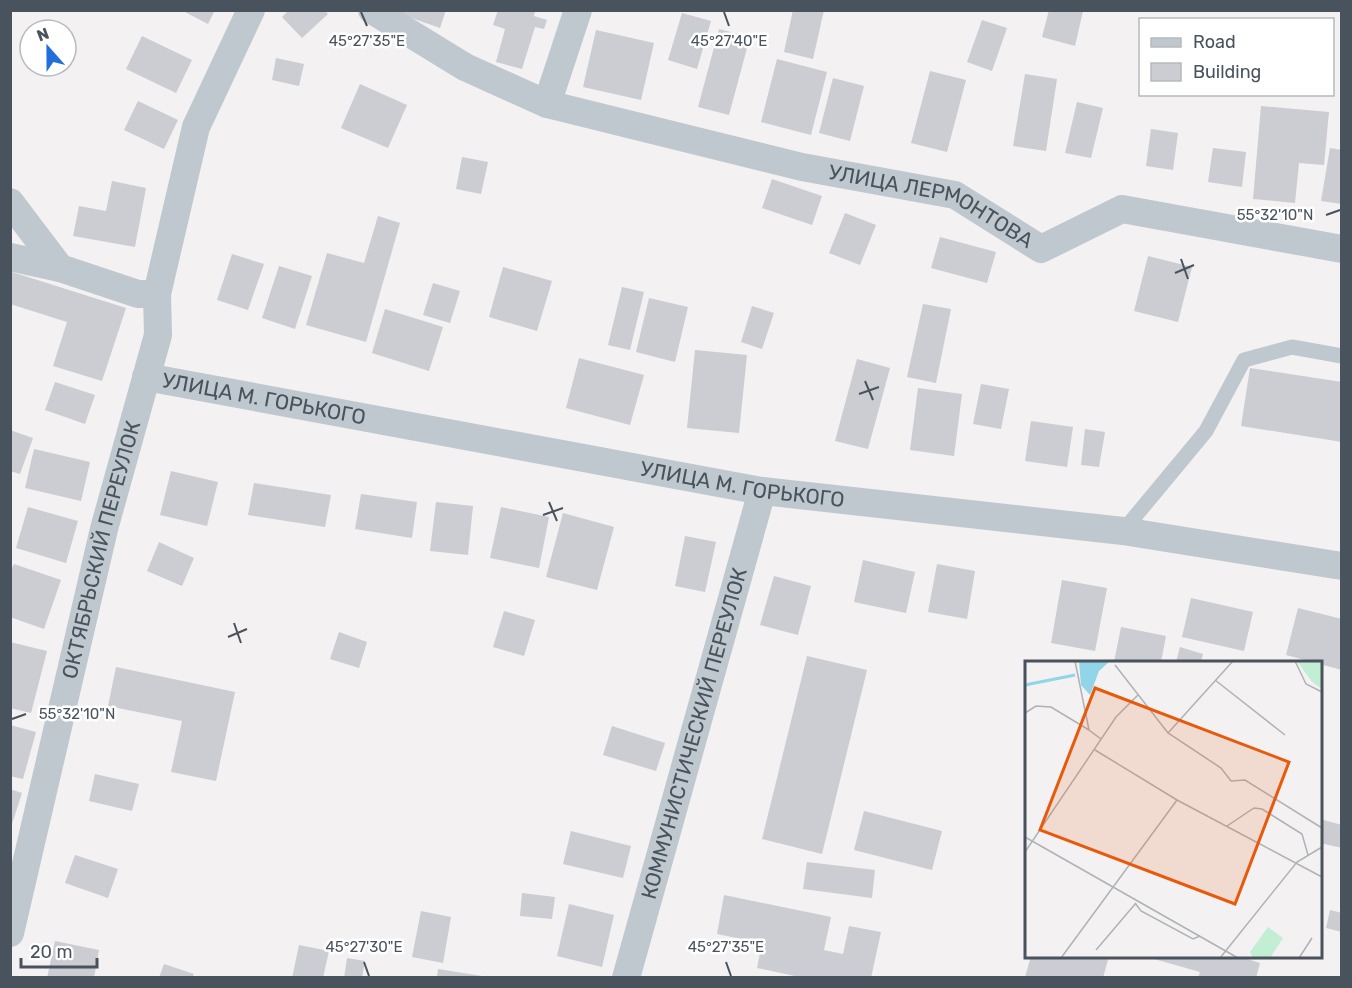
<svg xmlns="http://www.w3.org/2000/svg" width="1352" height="988" font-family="Rubik,sans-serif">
	<rect width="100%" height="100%" fill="#f3f1f1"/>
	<g fill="#cbcdd3">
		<path d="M181 10H215L208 24Z"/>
		<path d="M289 10H324L328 14 302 38 282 17Z"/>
		<path d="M401 10H446L440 28 400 14Z"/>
		<path d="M498 10H535L534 16 547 20 544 29 535 27 522 69 496 62 505 29 493 25Z"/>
		<path d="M793 10H824L813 59 784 52Z"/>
		<path d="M1049 10 1083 11 1075 46 1042 37Z"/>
		<path d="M682 13 711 21 697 69 668 60Z"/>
		<path d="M982 20 1007 28 992 71 967 62Z"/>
		<path d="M719 29 750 37 729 115 698 107Z"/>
		<path d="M596 30 654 43 641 100 583 87Z"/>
		<path d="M142 36 192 60 176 93 126 69Z"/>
		<path d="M276 58 304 64 299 86 272 80Z"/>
		<path d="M777 59 827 72 811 135 761 122Z"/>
		<path d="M930 71 966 80 947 152 911 143Z"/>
		<path d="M1025 74 1057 79 1046 151 1013 146Z"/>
		<path d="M833 78 864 86 850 141 819 133Z"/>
		<path d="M360 84 407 105 388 148 341 128Z"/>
		<path d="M138 101 178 120 164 149 124 130Z"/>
		<path d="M1077 102 1103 108 1091 158 1065 153Z"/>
		<path d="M1261 106 1329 112 1324 165 1299 163 1295 203 1253 199Z"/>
		<path d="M1151 129 1178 133 1173 170 1146 166Z"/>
		<path d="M1213 148 1246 152 1242 187 1208 182Z"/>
		<path d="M1330 148 1342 150V204L1321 201Z"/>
		<path d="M462 157 488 162 481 194 456 189Z"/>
		<path d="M772 179 822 196 812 225 762 208Z"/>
		<path d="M112 181 146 188 135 247 73 236 79 206 106 211Z"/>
		<path d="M845 213 876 225 860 265 829 253Z"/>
		<path d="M378 216 400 223 366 342 306 325 327 253 364 263Z"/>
		<path d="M940 237 996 252 987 283 931 268Z"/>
		<path d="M232 254 264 264 248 310 217 300Z"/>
		<path d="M1148 256 1192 267 1178 322 1134 311Z"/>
		<path d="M279 266 312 276 295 329 262 318Z"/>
		<path d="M503 267 552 281 537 331 489 317Z"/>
		<path d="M12 272 126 308 102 381 53 366 67 322 10 304Z"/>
		<path d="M433 283 460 291 450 323 423 315Z"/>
		<path d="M622 287 644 292 630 350 608 345Z"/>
		<path d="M649 298 688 307 675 362 636 352Z"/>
		<path d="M923 304 951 309 936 383 907 377Z"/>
		<path d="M752 306 774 313 762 349 741 342Z"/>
		<path d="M385 309 443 327 429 371 372 353Z"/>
		<path d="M695 350 747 355 739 433 687 428Z"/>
		<path d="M579 358 644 375 630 425 566 408Z"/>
		<path d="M857 359 890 368 868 449 835 441Z"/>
		<path d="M1250 368 1342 382V442L1241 426Z"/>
		<path d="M55 382 95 395 85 424 45 410Z"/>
		<path d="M981 384 1009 389 1001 429 973 424Z"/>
		<path d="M918 388 962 394 954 456 910 450Z"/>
		<path d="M1031 421 1073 427 1067 467 1025 461Z"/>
		<path d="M1085 429 1105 432 1099 467 1081 465Z"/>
		<path d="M10 430 33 438 20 474 10 471Z"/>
		<path d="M34 449 90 462 81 501 25 488Z"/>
		<path d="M171 471 218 482 207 526 160 515Z"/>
		<path d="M254 483 331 495 325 527 248 515Z"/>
		<path d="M361 494 417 502 412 538 355 529Z"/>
		<path d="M436 502 473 506 468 555 430 551Z"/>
		<path d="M28 507 78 521 66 563 16 548Z"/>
		<path d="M501 507 549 517 539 568 490 558Z"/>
		<path d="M563 513 614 527 597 590 546 577Z"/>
		<path d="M685 536 716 542 705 592 675 586Z"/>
		<path d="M159 542 194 558 182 586 147 571Z"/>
		<path d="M863 560 915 572 906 613 854 602Z"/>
		<path d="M14 564 61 580 44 629 10 617V572Z"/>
		<path d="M937 564 975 571 967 619 928 612Z"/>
		<path d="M774 576 811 586 798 635 760 625Z"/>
		<path d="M1062 580 1107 588 1095 651 1051 643Z"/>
		<path d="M1191 598 1253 612 1244 651 1182 637Z"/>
		<path d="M1298 608 1342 619V670L1286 655Z"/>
		<path d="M504 611 535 620 524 656 493 647Z"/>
		<path d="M1121 627 1166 636 1161 662H1114Z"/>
		<path d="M339 632 367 642 359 668 330 659Z"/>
		<path d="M10 642 47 651 31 713 10 708Z"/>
		<path d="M1180 647 1203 654 1201 662H1176Z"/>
		<path d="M807 656 867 670 822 854 762 839Z"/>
		<path d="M116 667 235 692 216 781 171 772 182 721 108 706Z"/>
		<path d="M10 725 36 732 23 779 10 776Z"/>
		<path d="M612 726 665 743 656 771 603 755Z"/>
		<path d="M95 774 139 784 132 811 89 801Z"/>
		<path d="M10 789 22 793 11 827H10Z"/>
		<path d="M864 811 942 831 932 870 854 850Z"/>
		<path d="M1320 819 1342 825V848L1320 843Z"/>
		<path d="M571 831 631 846 623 878 563 864Z"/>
		<path d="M75 855 118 869 108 898 65 883Z"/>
		<path d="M807 862 875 870 872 898 803 889Z"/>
		<path d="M522 893 555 897 552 919 520 916Z"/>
		<path d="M724 895 831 917 824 950 843 954 849 926 881 932 871 978H804L757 968 762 943 717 934Z"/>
		<path d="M569 904 614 915 602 967 557 956Z"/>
		<path d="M1330 910 1342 913V932L1326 928Z"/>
		<path d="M421 911 451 917 443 963 412 957Z"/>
		<path d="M55 941 99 950 94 978H47Z"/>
		<path d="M299 945 329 951 323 978H292Z"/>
		<path d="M1031 956H1109L1103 978H1027L1025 977Z"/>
		<path d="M1238 956 1260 963 1256 978H1198L1200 972 1147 957Z"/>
		<path d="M347 958 365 961 362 978H344Z"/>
		<path d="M164 964 194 974 192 978H159Z"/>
		<path d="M438 969 482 976V978H437Z"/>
	</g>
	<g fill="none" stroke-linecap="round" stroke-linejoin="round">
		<path stroke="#bfc8cf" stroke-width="15" d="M1123 531 1206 431 1244 360 1292 347 1342 356"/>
		<g stroke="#bfc8cf" stroke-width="28">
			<path id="s1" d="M372 10 465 67 547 104 802 167 955 195 1041 249 1122 209 1342 249"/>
			<path d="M547 104 578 10"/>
			<path d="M10 202 60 268 138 294H157"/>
			<path d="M10 257 60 268"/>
			<path id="s2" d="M146 377 762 491 1123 531 1342 566"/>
			<path id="s3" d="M10 933 104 529 158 335 157 294 196 127 251 10"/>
			<path id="s4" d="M626 978 762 491"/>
		</g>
	</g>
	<path fill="none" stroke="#49535d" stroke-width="2" d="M361 12 367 26M724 12 729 26M1326 215 1340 210M1181 259 1188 279M1175 273 1194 265M865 381 873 400M859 394 879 387M549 502 557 521M543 515 563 508M234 623 241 643M228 637 247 629M12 719 26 714M364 962 369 976M726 962 731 976"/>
	<g text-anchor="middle" stroke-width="5" stroke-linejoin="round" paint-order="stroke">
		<g font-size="21" fill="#49535d" stroke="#fff">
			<text dy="7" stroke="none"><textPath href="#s1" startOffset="598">УЛИЦА ЛЕРМОНТОВА</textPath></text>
			<text dy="7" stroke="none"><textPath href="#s2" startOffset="120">УЛИЦА М. ГОРЬКОГО</textPath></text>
			<text dy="7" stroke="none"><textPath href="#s2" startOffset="606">УЛИЦА М. ГОРЬКОГО</textPath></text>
			<text dy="7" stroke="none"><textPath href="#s3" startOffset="394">ОКТЯБРЬСКИЙ ПЕРЕУЛОК</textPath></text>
			<text dy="7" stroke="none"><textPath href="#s4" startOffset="254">КОММУНИСТИЧЕСКИЙ ПЕРЕУЛОК</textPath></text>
		</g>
	</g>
	<g transform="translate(1025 661)">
		<rect width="297" height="297" fill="#f3f1f1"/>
		<path d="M272 0H297V28L287 21ZM243 266 258 277 245 297H228L225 291Z" fill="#c2eed4"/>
		<path d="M54 0H85L74 10 65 34 56 24Z" fill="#92d4e8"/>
		<path fill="none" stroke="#92d4e8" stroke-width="3" d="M0 24 50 14"/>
		<path fill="none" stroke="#afb2b6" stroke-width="1.5" d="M50 0 64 69 76 78M270 0 281 23 297 31M90 4 143 72 196 107 206 120 220 119 297 167M190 19 260 74M0 52 11 45 26 46 64 69M143 72 208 0M70 89 152 139 297 216M202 165 229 147 237 148 277 173 283 194M0 176 213 297M0 191 91 56 113 34M110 242 116 250 168 278 175 275M71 289 111 242M36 297 152 139M195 297 272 201 297 186M274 297 287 277"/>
		<path fill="#e8590c" fill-opacity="0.15" stroke="#e8590c" stroke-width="3" d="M70 27 264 101 210 243 15 169Z"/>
		<rect width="297" height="297" fill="none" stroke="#49535d" stroke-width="3"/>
	</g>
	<g font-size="15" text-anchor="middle" fill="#49535d" stroke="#fff" stroke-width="5" stroke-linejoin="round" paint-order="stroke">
		<text x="367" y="46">45°27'35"E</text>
		<text x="729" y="46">45°27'40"E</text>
		<text x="1275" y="220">55°32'10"N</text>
		<text x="77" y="719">55°32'10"N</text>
		<text x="364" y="952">45°27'30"E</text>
		<text x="726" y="952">45°27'35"E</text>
	</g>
	<rect width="1352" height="988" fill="none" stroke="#49535d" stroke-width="24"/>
	<rect x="1139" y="18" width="195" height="78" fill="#ffffff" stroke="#b6babe" stroke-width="1.5"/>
	<rect x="1151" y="38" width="30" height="9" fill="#bfc8cf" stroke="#b6babe" stroke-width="1.5"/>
	<text x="1193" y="48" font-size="18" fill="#49535d">Road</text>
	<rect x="1151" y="63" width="30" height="18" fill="#cbcdd3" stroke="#b6babe" stroke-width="1.5"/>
	<text x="1193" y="78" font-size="18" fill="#49535d">Building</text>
	<g transform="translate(48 48) rotate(339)"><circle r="28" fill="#ffffff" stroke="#b6babe" stroke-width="1.5"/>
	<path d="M0-4.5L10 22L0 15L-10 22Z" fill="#226fdb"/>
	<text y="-9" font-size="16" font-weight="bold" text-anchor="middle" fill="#49535d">N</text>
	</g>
	<path d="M21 958v9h76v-9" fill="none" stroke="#49535d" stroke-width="3"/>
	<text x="30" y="958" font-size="18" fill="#49535d" stroke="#ffffff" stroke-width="4.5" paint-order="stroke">20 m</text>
</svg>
